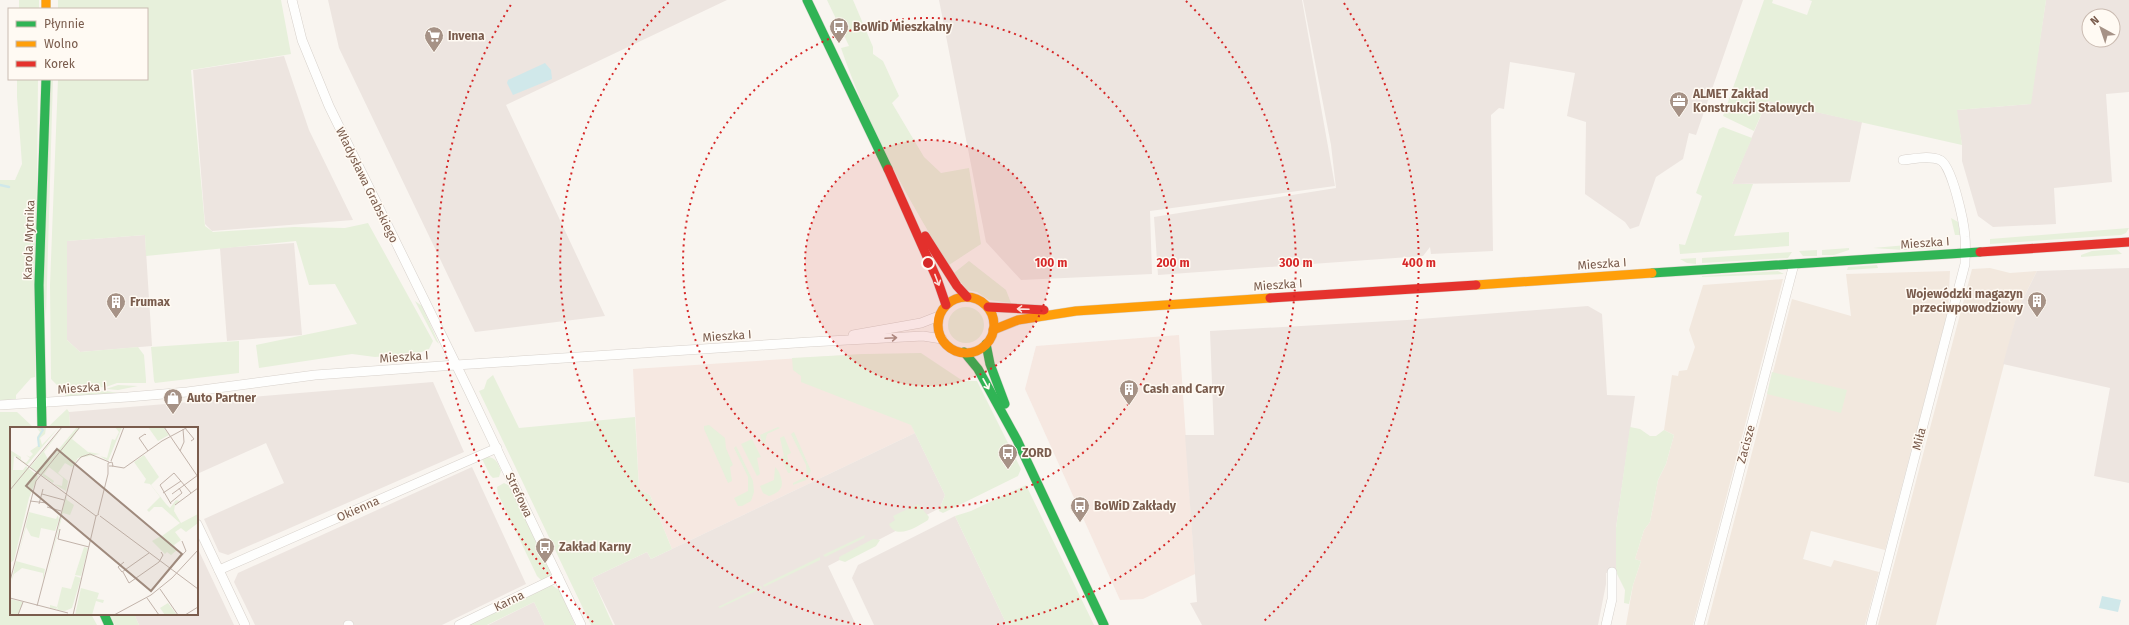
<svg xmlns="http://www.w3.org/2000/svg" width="2129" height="625" font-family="'Fira Sans',sans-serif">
	<rect width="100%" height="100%" fill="#f9f5f0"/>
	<g fill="#f2e8de">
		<path d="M1990 268 2010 273 2037 271 2019 307 1936 625H1878L1972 269Z"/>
		<path d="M1950 271 1948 311 1885 550 1811 531 1803 559 1831 567 1834 560 1879 572 1865 625H1707L1792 299 1851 316 1846 274Z"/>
		<path d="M1783 279 1693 625H1626L1633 585 1641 561 1635 559 1644 530 1650 522 1658 480 1666 464 1674 435 1664 430 1672 375 1678 376 1679 371 1687 370 1695 347 1689 330 1703 285Z"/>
	</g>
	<g fill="#f6e8e1">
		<path d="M1179 335 1195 574 1143 599 1120 600 1025 389 1036 346Z"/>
		<path d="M864 354 900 399 915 433 672 549 650 495 639 489 633 369Z"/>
	</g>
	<g fill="#ede5e0" fill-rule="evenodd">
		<path d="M328 0H727L506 105 605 316 475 332 339 48Z"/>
		<path d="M939 0H1302L1335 186 1150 211 1152 274 1021 280 986 242Z"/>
		<path d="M1303 0H1743L1696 135 1689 133 1683 159 1656 177 1639 226 1630 229 1625 222 1585 194 1586 122 1567 116 1575 73 1510 62 1504 109 1499 108 1491 115 1493 251 1431 254 1430 247 1423 256 1158 275 1154 217 1336 188 1331 145Z"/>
		<path d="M2046 0H2129V92L2106 94 2112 182 2054 188 2056 224 1993 227 1978 216 1962 161V145L1956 110 2030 104ZM2089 16H2113V40H2089Z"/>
		<path d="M284 56 309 130 353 220 212 231 205 224 193 70Z"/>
		<path d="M1767 101 1862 122 1850 182 1732 184Z"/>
		<path d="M145 235 152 346 80 352 67 340 66 241Z"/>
		<path d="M294 243 302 335 227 341 220 248Z"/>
		<path d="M2129 268V483L2094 476 2110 388 2003 364 2019 307 2037 271Z"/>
		<path d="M1588 306 1602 314 1607 395 1635 396 1616 528V572L1606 573V584L1598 625H1202L1190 603 1197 602 1185 435H1214L1210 331 1407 320Z"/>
		<path d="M433 382 464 452 228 555 219 552 204 519 284 483 266 443 197 474V428H70L69 412Z"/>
		<path d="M915 433 945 495 940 508 828 566 856 625H615L592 578 647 552 651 559Z"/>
		<path d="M472 467 526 584 442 625H255L234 582 238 573Z"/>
		<path d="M955 516 1007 625H874L852 578 858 565Z"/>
		<path d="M197 547 234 625H139L134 614H197Z"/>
		<path d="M534 602 545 625H488Z"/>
	</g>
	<g fill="#e7f0db">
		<rect x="19" y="0" width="20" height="9"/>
		<path d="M58 0H281L291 54 191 70 205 226 213 232 294 227 345 228 368 223 433 341 429 349 419 353 375 357 352 354 259 368 256 345 357 324 335 284 309 285 296 241 146 256 145 235 67 241V340L80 352 138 347 144 355 146 380V383H117L106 387 65 389 60 388 51 379 50 285 58 79H147V9H58Z"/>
		<path d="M827 0H853L873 47V54L883 61 899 96 892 103 924 157 941 173 969 168 981 244 949 265C906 197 867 124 841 48L849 46Z"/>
		<path d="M1764 0H1773L1772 3 1807 15 1812 1 1809 0H2046L2031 104 1957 110 1962 145 1767 101 1754 131 1723 116Z"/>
		<path d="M17 79H38L35 377 31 378 16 395V399L0 401V180H15L22 164 17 97Z"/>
		<path d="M50 79H53L46 317 43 285Z"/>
		<path d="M1723 127 1752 138 1732 184H1753L1734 236 1789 232V246L1680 254 1679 244 1685 245 1702 196 1696 193 1719 129Z"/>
		<path d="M1951 218 1958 222 1960 235H1955Z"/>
		<path d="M2129 228 2126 233 2121 235 1990 244V239Z"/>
		<path d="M1941 242V248L1903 250 1873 248Z"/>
		<path d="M1849 248V250L1834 255H1822V250Z"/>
		<path d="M2116 249 2122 254 2081 257V255L2092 251Z"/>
		<path d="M1817 250V256H1803L1799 251Z"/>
		<path d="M1792 252 1788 258 1702 263V258Z"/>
		<path d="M1696 258V264L1687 263 1680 259Z"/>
		<path d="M969 261 1006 290 1011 303 989 300 977 292 967 290 954 273Z"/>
		<path d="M1877 265 1878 268 1847 270 1848 267Z"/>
		<path d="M1778 271 1784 274 1702 277V276Z"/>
		<path d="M415 301 422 306 439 344 436 341Z"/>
		<circle cx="966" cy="325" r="18"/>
		<path d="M239 341V373L155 383 154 381 151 347Z"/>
		<path d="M921 353 963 381H977L1021 469 1018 476 943 513 939 511 945 495 911 425 801 382V376L793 370 792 358 864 354Z"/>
		<path d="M1772 372 1847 390 1841 413 1767 394Z"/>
		<path d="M493 375 519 428 635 417 639 489 650 495 672 549 651 559 647 552 592 578 613 625H591L479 391 484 389 487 380Z"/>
		<path d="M118 385 138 386 118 390 106 389Z"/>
		<path d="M106 391 118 393 64 397 66 394Z"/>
		<path d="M67 409 69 412 70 428H47Z"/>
		<path d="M0 412H17L33 427 37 428H11V614H91L97 625H0Z"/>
		<path d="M709 425 725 438 726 448 733 465 730 467 732 481 728 483 704 429V426Z"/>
		<path d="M778 427 780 428 767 434 764 447 760 435Z"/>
		<path d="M1630 427 1640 429 1650 436H1656L1664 430 1674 435 1666 464 1658 480 1650 522 1644 530 1635 559 1641 561 1633 585 1629 604 1624 603 1625 590 1616 572V528Z"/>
		<path d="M794 432 811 471 806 480 793 485V483L807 476 806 465 791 434Z"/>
		<path d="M784 436 791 453 787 455 791 471 790 473H788L781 458 784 456 780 438Z"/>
		<path d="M752 439 761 457 757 458 760 474 757 476 741 444Z"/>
		<path d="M736 446 753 481 754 492 751 501 742 506H738L734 498 748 491V477L734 448Z"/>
		<path d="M486 457C496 457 498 463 501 471L499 477 493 478 490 475 482 459Z"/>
		<path d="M775 467C777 469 779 471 780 475 785 487 780 492 769 496L763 493 760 486 774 480Z"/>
		<path d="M504 483 510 486 549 570 551 575 546 580H541L537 576 498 494 497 487Z"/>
		<path d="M1026 485 1094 625H1007L955 516 971 511Z"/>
		<path d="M918 504 929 517 928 520C918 526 896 541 889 524L895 520 893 516Z"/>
		<path d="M865 535 864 538 825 557 823 555Z"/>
		<path d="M873 539 880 540 876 546 845 562 839 560V557Z"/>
		<path d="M820 557V560L764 587 763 585Z"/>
		<path d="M552 585 560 591 575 625H545L534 602 487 625H469Z"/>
		<path d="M761 586 762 588 720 608 718 607Z"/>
		<path d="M109 614H134L139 625H115Z"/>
	</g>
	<g fill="#d0e8ea">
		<path d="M545 63 551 70 552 79 513 95 507 83 508 80Z"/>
		<path d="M2102 596 2121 600 2118 612 2099 608Z"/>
	</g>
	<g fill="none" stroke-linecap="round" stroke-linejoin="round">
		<path stroke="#d0e8ea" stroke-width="2.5" d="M0 185 9 187"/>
		<defs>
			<g id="street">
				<path d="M292 0 302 40 329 106 468 389 581 625"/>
				<path d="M853 335 921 323 939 316"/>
				<path d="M0 405 128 397 187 392 315 375 456 365 810 342 923 336 942 339"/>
				<path d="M197 524 245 625"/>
				<path d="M219 570 497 448"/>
				<path d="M348 625H349"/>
				<path d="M459 625 558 577"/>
				<path d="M1606 625 1612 599V572"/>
				<path d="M1699 625 1794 264"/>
				<path d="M1871 625 1965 264C1965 255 1966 246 1965 237 1964 222 1952 165 1940 160 1929 155 1914 159 1903 160"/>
			</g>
			<g id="fast">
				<path d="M807 0 888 169"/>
				<path d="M1652 273 1980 252"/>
				<path d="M986 344 990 364 1005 404"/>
				<path d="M964 352 978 369 1017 440 1104 625"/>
				<path d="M42 428 39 285 46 79"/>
				<path d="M104 614 109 625"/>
			</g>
			<g id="slow">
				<path d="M46 0V9"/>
				<path d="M1476 285 1652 273"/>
				<circle cx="966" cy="325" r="28"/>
				<path d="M993 330 1018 320 1076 311 1270 298"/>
			</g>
			<g id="jam">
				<path d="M888 169 937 279 946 305"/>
				<path d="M925 236 957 286 967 297"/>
				<path d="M1980 252 2129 242"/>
				<path d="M1270 298 1476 285"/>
				<path d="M988 307 1044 310"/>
			</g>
		</defs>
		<use href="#street" stroke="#d7d1cb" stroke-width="10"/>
		<use href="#fast" stroke="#d9d2cb" stroke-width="10"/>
		<use href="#slow" stroke="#d9d2cb" stroke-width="10"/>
		<use href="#jam" stroke="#d9d2cb" stroke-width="10"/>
		<use href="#street" stroke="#fefefd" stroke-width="9"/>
		<use href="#fast" stroke="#30b455" stroke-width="9"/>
		<use href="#slow" stroke="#ff9f0a" stroke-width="9"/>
		<use href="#jam" stroke="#e5322d" stroke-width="9"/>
	</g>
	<defs><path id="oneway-shaft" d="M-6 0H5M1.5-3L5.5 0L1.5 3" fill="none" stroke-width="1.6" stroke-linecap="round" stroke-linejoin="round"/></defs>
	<g stroke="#fffaf3">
		<use href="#oneway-shaft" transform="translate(937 280) rotate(69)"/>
		<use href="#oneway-shaft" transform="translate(1023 309) rotate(-178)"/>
		<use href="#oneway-shaft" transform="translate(986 384) rotate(61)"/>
	</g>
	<use stroke="#a8958b" href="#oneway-shaft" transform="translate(891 338) rotate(-3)"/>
	<circle cx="928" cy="263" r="123" fill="#d62828" fill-opacity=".12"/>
	<g fill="none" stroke="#d62828" stroke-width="2" stroke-dasharray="2 4">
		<circle cx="928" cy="263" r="123"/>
		<circle cx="928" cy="263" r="245"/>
		<path d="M861 625A368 368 0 0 1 670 1M1186 1A368 368 0 0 1 995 625"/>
		<path d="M593 622A491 491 0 0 1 512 3M1344 3A491 491 0 0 1 1263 622"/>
	</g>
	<defs>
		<symbol id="bus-pin" viewBox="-11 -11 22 30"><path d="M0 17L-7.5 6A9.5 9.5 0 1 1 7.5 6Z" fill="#a69286" stroke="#fffaf3"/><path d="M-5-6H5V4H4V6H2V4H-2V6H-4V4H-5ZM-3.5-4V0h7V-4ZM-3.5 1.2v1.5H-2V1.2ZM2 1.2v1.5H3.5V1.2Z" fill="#fff"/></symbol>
		<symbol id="supermarket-pin" viewBox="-11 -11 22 30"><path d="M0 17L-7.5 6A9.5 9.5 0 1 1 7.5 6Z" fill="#a69286" stroke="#fffaf3"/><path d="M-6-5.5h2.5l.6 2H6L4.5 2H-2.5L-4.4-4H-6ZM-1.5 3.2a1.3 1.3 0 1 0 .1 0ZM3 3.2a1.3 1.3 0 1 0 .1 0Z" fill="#fff"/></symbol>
		<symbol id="office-pin" viewBox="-11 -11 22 30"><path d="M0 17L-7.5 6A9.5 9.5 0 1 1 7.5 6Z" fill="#a69286" stroke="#fffaf3"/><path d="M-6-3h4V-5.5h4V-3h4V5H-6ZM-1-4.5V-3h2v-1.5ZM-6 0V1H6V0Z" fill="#fff"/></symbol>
		<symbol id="building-pin" viewBox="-11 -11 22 30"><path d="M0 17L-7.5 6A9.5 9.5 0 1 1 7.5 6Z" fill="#a69286" stroke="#fffaf3"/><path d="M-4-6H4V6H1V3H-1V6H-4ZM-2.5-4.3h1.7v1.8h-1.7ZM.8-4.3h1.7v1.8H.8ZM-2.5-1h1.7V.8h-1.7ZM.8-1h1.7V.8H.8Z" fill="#fff"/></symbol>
		<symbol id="shop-pin" viewBox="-11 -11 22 30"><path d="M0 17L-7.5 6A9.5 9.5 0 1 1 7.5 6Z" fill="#a69286" stroke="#fffaf3"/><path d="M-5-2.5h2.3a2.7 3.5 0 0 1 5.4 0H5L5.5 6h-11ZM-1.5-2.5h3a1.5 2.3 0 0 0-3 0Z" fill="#fff"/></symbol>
	</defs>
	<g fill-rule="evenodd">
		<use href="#bus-pin" x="828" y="16" width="22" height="30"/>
		<use href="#supermarket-pin" x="423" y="25" width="22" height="30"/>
		<use href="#office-pin" x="1668" y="90" width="22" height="30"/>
		<use href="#building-pin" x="2026" y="290" width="22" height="30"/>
		<use href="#building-pin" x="105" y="291" width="22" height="30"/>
		<use href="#building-pin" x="1118" y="378" width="22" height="30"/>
		<use href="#shop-pin" x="162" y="387" width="22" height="30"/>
		<use href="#bus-pin" x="997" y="442" width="22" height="30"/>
		<use href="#bus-pin" x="1069" y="495" width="22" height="30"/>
		<use href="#bus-pin" x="534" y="536" width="22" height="30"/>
	</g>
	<g text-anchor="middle" stroke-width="3" stroke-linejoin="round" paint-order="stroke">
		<g font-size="12" font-weight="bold" fill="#7a5c4d" stroke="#fffaf3" text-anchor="start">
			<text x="853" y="31">BoWiD Mieszkalny</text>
			<text x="448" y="40">Invena</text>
			<text x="1693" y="98">ALMET Zakład<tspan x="1693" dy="14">Konstrukcji Stalowych</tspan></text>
			<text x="2023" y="298" text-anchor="end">Wojewódzki magazyn<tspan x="2023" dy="14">przeciwpowodziowy</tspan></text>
			<text x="130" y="306">Frumax</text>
			<text x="1143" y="393">Cash and Carry</text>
			<text x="187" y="402">Auto Partner</text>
			<text x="1022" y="457">ZORD</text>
			<text x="1094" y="510">BoWiD Zakłady</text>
			<text x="559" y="551">Zakład Karny</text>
		</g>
		<g font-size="12" fill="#7a5c4d" stroke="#fffaf3">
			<text transform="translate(367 185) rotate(64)" y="4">Władysława Grabskiego</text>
			<text transform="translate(29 240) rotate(-88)" y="4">Karola Mytnika</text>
			<text transform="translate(1925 243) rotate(-4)" y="4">Mieszka I</text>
			<text transform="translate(1602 264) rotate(-4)" y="4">Mieszka I</text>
			<text transform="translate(1278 285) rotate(-4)" y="4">Mieszka I</text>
			<text transform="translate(727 336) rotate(-4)" y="4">Mieszka I</text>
			<text transform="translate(404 357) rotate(-4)" y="4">Mieszka I</text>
			<text transform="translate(82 388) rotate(-4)" y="4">Mieszka I</text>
			<text transform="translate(1919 439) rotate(-75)" y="4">Miła</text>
			<text transform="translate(1746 444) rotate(-75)" y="4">Zacisze</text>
			<text transform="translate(519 495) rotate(65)" y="4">Strefowa</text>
			<text transform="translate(358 509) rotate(-24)" y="4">Okienna</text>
			<text transform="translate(509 601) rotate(-26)" y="4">Karna</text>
		</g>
	</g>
	<g transform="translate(10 427)">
		<rect width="188" height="188" fill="#f9f5f0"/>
		<path d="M26 0 36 1 35 7 30 11 32 18 49 0 17 38 4 29 3 43H13L16 39 28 49 19 71 4 133 0 136V23L11 30V33L16 36 20 31 16 28 20 30 23 27 20 24 29 18 27 10 30 5ZM53 0 34 25 39 34 67 0H70L62 12 78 25 90 27 68 31 62 40 55 36 48 46 58 54 56 64 44 57 52 59 53 51 39 40 34 47 44 54 43 56 20 40ZM105 0H112L98 34 90 29 97 31 102 12 105 13 109 5ZM138 0H153L159 8 148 14ZM134 28 149 50 141 58 156 77 160 81 166 73 170 74 165 78 164 84 171 96 188 87V96L176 105 171 101 165 105 171 113 164 118 167 123 161 128 157 125 155 127 142 114 151 109 153 112 152 109 170 96 152 80H144L139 85 137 83 150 70 140 57 134 56 136 52 124 35ZM56 69 57 73 64 78 60 88 53 86 37 148ZM19 85 46 92 48 88 49 93 45 104 31 101 29 111 21 109 16 100 7 134ZM74 120 78 121 71 149 65 148ZM6 134 35 142 33 154V146L12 141 4 147 1 156ZM65 149 71 151 62 181 55 184 47 183 48 180 46 182 40 181V178L47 180 52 160 61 162ZM71 161 89 166 87 172 94 173 93 176 86 174 82 188H65ZM0 172 13 175 8 188H0ZM158 176 167 188H155L150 181Z" fill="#e7f0db"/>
		<path fill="none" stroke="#d0e8ea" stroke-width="2" d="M29 20 28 11 33 3 30 0"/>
		<path fill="none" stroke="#c2b3aa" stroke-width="1" d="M154 0 188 50M175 1 184 12 181 14M136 8 135 7 129 11 138 24M170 24 174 15 173 2M6 30 86 89M101 34 114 0M102 39 114 41 152 14 178 0M0 63 52 0M153 66 171 54M32 67 54 73M162 67 188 48M20 74 37 76M160 76 172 66 169 61M29 77 33 62M161 77 150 58 164 46 181 66M165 78 188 61M37 80 51 84M88 87 98 47V36L102 35 103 39H99M90 89 188 162M50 102 48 112 79 120M114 135 108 140 112 145 139 126M160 141 176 124 172 114M113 145 119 156 149 135 153 128 151 125M0 154 26 54 70 0M150 162 168 188M0 171 58 186M137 171 149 188M27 179 64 38 71 30 80 27 99 35M8 188 13 175M63 188 86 89 89 87M104 188 141 168 162 151 188 123M175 188 188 180"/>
		<path fill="#9f8a7d" fill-opacity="0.15" stroke="#9f8a7d" stroke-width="2" d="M47 22 172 127 141 164 16 59Z"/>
		<rect width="188" height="188" fill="none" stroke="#7a5c4d" stroke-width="2"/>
	</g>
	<circle cx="928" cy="263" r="6" fill="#d62828" stroke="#fffaf3" stroke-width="2"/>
	<g font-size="12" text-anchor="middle" font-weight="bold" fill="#d62828" stroke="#fffaf3" stroke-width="3" stroke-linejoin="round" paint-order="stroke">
		<text x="1051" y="267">100 m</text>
		<text x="1173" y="267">200 m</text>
		<text x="1296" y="267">300 m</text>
		<text x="1419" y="267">400 m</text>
	</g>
	<rect x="8" y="8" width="140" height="72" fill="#fffaf3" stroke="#cabbb1"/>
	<rect x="16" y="21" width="20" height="6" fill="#30b455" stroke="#cabbb1"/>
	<text x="44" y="28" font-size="12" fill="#7a5c4d">Płynnie</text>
	<rect x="16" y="41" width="20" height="6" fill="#ff9f0a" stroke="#cabbb1"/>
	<text x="44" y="48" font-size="12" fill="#7a5c4d">Wolno</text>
	<rect x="16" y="61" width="20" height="6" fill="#e5322d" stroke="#cabbb1"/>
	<text x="44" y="68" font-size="12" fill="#7a5c4d">Korek</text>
	<g transform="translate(2101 28) rotate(320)"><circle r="19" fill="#fffaf3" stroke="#cabbb1"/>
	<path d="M0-3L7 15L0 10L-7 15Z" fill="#a69286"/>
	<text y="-6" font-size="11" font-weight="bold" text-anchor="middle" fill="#7a5c4d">N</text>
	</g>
</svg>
